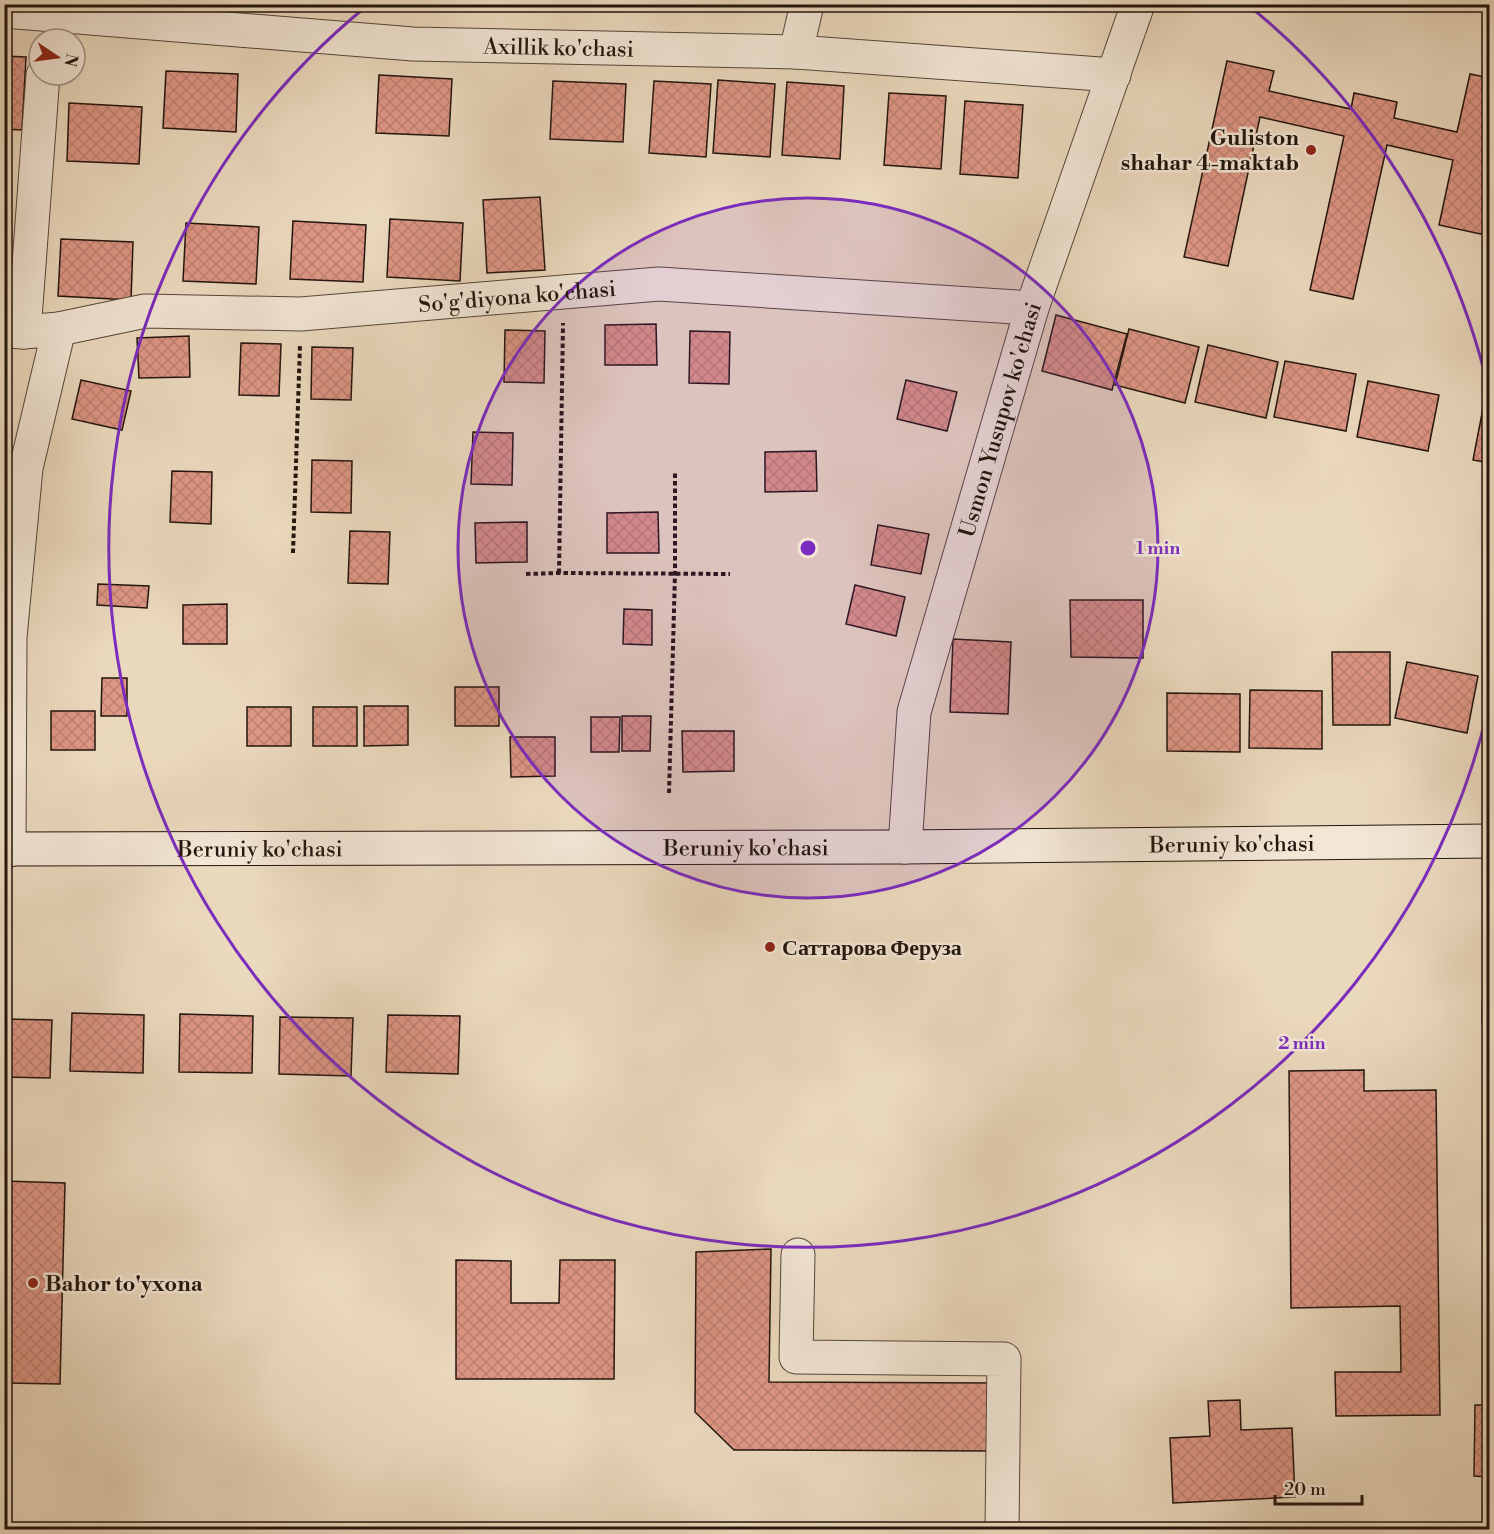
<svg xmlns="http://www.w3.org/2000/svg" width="1494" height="1534" font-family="'Libre Bodoni',serif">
	<defs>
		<pattern id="building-cross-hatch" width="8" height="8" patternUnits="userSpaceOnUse" patternTransform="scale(1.5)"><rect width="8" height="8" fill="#de9685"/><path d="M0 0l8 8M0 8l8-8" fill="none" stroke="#be8072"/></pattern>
	</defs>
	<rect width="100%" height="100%" fill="#ebd9be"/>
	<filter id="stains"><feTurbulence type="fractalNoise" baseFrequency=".00333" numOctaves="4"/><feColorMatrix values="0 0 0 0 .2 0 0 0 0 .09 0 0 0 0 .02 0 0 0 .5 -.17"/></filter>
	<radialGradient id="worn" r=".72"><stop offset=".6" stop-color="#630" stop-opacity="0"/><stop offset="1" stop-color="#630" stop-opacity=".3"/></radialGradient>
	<g fill="url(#building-cross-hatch)" stroke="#22150d" stroke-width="1.5">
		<path d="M4 56 26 57 22 130 4 129Z"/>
		<path d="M1227 61 1274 71 1269 91 1351 109 1354 93 1397 102 1394 118 1457 132 1470 74 1490 78V236L1439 225 1453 160 1387 145 1353 299 1310 290 1344 136 1260 117 1228 266 1184 257Z"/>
		<path d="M166 71 238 74 236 132 163 128Z"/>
		<path d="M379 75 452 79 449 136 376 133Z"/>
		<path d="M718 80 775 84 770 157 713 153Z"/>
		<path d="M553 81 626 84 623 142 550 139Z"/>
		<path d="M654 81 711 84 706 157 649 153Z"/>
		<path d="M787 82 844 86 840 159 782 155Z"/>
		<path d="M889 93 946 96 941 169 884 165Z"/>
		<path d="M965 101 1023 105 1018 178 960 174Z"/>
		<path d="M69 103 142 107 139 164 67 161Z"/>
		<path d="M540 197 545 270 487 273 483 200Z"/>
		<path d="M390 219 463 223 460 281 387 277Z"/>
		<path d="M293 221 366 225 363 282 290 279Z"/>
		<path d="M186 223 259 227 256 284 183 281Z"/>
		<path d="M61 239 133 242 131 300 58 296Z"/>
		<path d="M4 254 10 255 4 290Z"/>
		<path d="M1056 315 1127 334 1112 390 1042 371Z"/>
		<path d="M656 324 657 365H605V325Z"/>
		<path d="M1129 329 1199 347 1185 403 1115 385Z"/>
		<path d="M505 330 545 331 544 383 504 382Z"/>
		<path d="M690 331 730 332 729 384 689 383Z"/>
		<path d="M189 336 190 377 139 378 137 338Z"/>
		<path d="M241 343 281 344 279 396 239 395Z"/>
		<path d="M1208 345 1278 362 1266 418 1195 402Z"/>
		<path d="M312 347 353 348 351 400 311 399Z"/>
		<path d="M1285 361 1356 374 1346 431 1274 417Z"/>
		<path d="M81 380 131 391 122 430 72 419Z"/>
		<path d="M906 380 957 392 947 431 897 419Z"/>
		<path d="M1368 381 1439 395 1428 451 1357 437Z"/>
		<path d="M1484 403 1490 404V463L1473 460Z"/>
		<path d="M473 432 513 433 512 485 471 484Z"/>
		<path d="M816 451 817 491 765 492V452Z"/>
		<path d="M312 460 352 461 351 513 311 512Z"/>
		<path d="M172 471 212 472 211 524 170 522Z"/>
		<path d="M658 512 659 553H607V513Z"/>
		<path d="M527 522V562L476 563 475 523Z"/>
		<path d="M878 525 929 534 921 574 871 565Z"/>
		<path d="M350 531 390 532 388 584 348 583Z"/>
		<path d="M98 584 149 586 147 608 97 605Z"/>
		<path d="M855 585 905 597 896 636 846 624Z"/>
		<path d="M1070 600H1143V658L1071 657Z"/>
		<path d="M227 604V644H183V605Z"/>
		<path d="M624 609 652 610V645L623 644Z"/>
		<path d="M953 639 1011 642 1008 714 950 712Z"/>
		<path d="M1332 652H1390V725H1333Z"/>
		<path d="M1407 662 1478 676 1467 733 1395 718Z"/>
		<path d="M102 678H127V716H101Z"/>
		<rect x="455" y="687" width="44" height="39"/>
		<path d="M1250 690 1322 691V749L1249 748Z"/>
		<path d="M1167 693 1240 694V752L1167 751Z"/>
		<path d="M364 706H408V745L364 746Z"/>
		<rect x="247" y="707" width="44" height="39"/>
		<rect x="313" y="707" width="44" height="39"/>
		<rect x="51" y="711" width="44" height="39"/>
		<path d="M622 716H651L650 751H622Z"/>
		<path d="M591 717H620L619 752H591Z"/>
		<path d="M682 731H734V771L683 772Z"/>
		<path d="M510 737H555V776L511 777Z"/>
		<path d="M1484 950 1490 951V1022H1482Z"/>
		<path d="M72 1013 144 1015 143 1073 70 1071Z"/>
		<path d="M180 1014 253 1016 252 1073 179 1072Z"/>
		<path d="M388 1015 460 1016 458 1074 386 1072Z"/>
		<path d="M280 1017 353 1018 351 1076 279 1074Z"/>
		<path d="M4 1019 52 1020 50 1078 4 1077Z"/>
		<path d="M1364 1070V1091L1436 1090 1440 1415 1336 1416 1335 1372H1401L1400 1306 1291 1308 1289 1071Z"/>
		<path d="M4 1181 65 1183 60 1384 4 1383Z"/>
		<path d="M771 1249 769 1382 994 1383 996 1451 734 1450 695 1412 696 1252Z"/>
		<path d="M456 1260 511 1261V1303H559L560 1260H615L614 1379H456Z"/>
		<path d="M1240 1400 1241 1430 1292 1428 1295 1497 1173 1503 1170 1438 1210 1436 1208 1401Z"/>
		<path d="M1475 1405H1490V1477L1474 1476Z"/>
	</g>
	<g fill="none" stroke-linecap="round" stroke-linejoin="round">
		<defs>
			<g id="street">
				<path id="s1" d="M4 11 413 44 796 52 1114 75"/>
				<path d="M796 52 807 4"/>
				<path id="s2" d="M4 331 24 332 59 329 145 311 301 314 659 284 1032 308"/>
				<path d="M24 332 43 75"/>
				<path id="s3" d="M905 847 914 712 1032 308 1138 4"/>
				<path d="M9 850 10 637 26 468 59 329"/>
				<path d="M798 1255 796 1357 1004 1359 1002 1530"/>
			</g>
			<g id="secondary">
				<path id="s4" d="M4 849 905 847 1490 841"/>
			</g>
		</defs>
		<use href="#street" stroke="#544639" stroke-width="35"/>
		<use href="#secondary" stroke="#22150d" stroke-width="35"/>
		<g stroke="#22150d" stroke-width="4" stroke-dasharray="4.5 3" stroke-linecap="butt">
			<path d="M293 553 300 345"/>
			<path d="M559 573 563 323"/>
			<path d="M526 574 559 573 730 574"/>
			<path d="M669 793 675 573V473"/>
		</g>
		<use href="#street" stroke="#f2e6d5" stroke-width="33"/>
		<use href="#secondary" stroke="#f2e6d5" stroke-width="33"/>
	</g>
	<circle cx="808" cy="548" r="350" fill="#7b2cbf" fill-opacity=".12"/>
	<g fill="none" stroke="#7b2cbf" stroke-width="3">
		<circle cx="808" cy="548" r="350"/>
		<path d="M1489 705A699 699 0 1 1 368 5M1248 5A699 699 0 0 1 1489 391"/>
	</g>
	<g fill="#8f2418" stroke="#f2e6d5" stroke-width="2">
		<circle cx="1311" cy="150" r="6"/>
		<circle cx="770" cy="947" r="6"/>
		<circle cx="33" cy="1283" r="6"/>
	</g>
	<g text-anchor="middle" stroke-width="5" stroke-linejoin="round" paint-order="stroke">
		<g font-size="22" fill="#22150d" stroke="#f2e6d5">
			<text dy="8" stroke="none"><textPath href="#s1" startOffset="556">Axillik ko'chasi</textPath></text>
			<text dy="8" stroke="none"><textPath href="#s2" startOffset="516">So'g'diyona ko'chasi</textPath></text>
			<text dy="8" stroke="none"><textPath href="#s3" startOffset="440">Usmon Yusupov ko'chasi</textPath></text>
			<text dy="8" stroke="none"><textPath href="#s4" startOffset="1228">Beruniy ko'chasi</textPath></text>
			<text dy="8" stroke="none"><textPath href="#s4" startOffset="742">Beruniy ko'chasi</textPath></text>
			<text dy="8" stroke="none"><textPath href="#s4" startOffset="256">Beruniy ko'chasi</textPath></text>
		</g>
		<g font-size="22" font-weight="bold" fill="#22150d" stroke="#f2e6d5" text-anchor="start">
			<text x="1299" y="145" text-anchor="end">Guliston<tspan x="1299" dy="25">shahar 4-maktab</tspan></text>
			<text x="782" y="955">Саттарова Феруза</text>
			<text x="45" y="1291">Bahor to'yxona</text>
		</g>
	</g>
	<circle cx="808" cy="548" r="9" fill="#7b2cbf" stroke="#f2e6d5" stroke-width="3"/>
	<g font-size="18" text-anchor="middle" font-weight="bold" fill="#7b2cbf" stroke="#f2e6d5" stroke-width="5" stroke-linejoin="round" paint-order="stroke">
		<text x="1158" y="554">1 min</text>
		<text x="1302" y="1049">2 min</text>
	</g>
	<rect width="1494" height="1534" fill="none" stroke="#ebd9be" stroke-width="24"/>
	<rect x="6" y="6" width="1482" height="1522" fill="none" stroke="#22150d" stroke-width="3"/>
	<rect x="12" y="12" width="1470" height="1510" fill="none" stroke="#22150d" stroke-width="1.5"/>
	<g transform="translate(57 57) rotate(103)"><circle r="28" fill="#f2e6d5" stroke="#9f9285" stroke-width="1.5"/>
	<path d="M0-4.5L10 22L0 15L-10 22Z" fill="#8f2418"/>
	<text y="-9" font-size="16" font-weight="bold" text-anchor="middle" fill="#22150d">N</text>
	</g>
	<path d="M1275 1495v9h87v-9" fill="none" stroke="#22150d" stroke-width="3"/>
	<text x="1284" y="1495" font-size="18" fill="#22150d" stroke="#f2e6d5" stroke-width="4.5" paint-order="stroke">20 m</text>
	<rect width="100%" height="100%" filter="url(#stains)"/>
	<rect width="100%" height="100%" fill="url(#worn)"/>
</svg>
